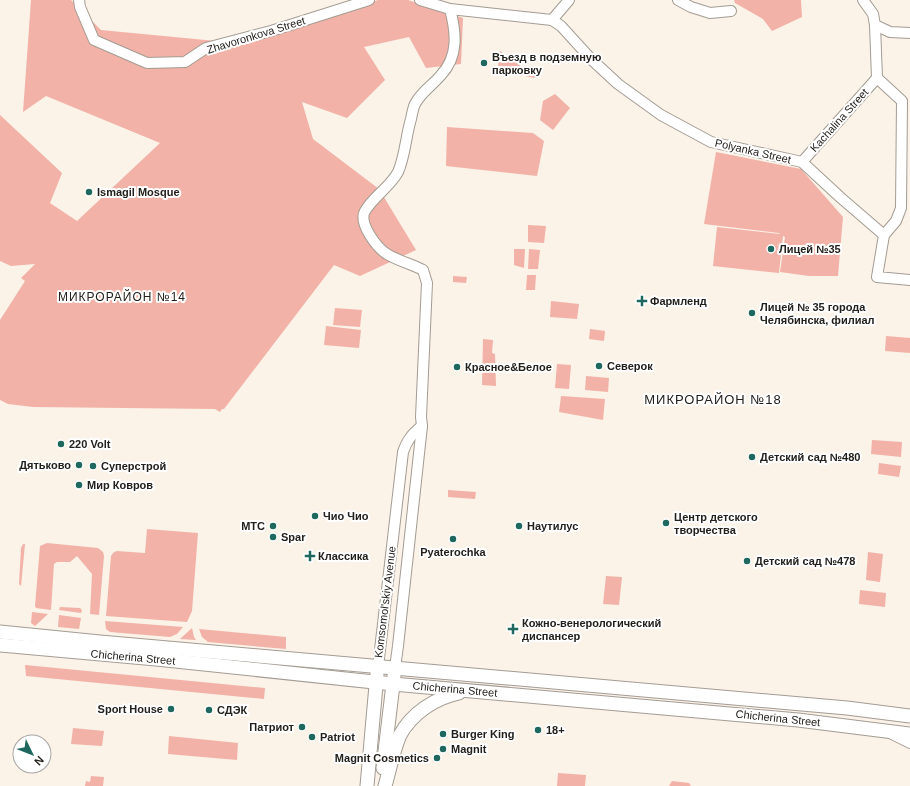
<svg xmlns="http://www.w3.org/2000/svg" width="910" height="786" font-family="Helvetica,sans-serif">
	<rect width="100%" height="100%" fill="#fbf2e8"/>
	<g fill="#f2b2a7">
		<path d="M31 0H71L101 30 247 44 378 0H408L463 18 461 64 426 68 409 37 364 47 385 80 347 118 302 102 313 139 379 189 416 250 360 276 334 265 224 409H222L220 412 215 409 33 407 8 404 0 400V320L25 281 21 278 35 264 11 266 0 261V115L62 173 50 203 77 221 160 143 46 96 23 112Z"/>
		<path d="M734 0H801L802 17 772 31 763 19 735 3Z"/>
		<path d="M500 51 525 69 532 71 536 76 535 78 520 75 521 70 517 68 498 66Z"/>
		<path d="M555 94 570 108 553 130 540 120 543 101Z"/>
		<path d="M447 127 533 133 544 141 537 176 446 166Z"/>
		<path d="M716 152 801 169 843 217 838 276H809L780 272 785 237 783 236 779 273 713 266 717 227 780 234 779 233 704 224Z"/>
		<path d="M528 225 546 226 544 243 528 242Z"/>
		<path d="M514 249H525L524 268 514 265Z"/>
		<path d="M529 249 540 250 538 269H528Z"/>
		<path d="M527 275H536L535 290H526Z"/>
		<path d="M453 276 467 277 466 283 453 282Z"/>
		<path d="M551 301 579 304 577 319 550 317Z"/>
		<path d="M335 308 362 310 360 327 333 325Z"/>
		<path d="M326 326 361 330 359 348 324 345Z"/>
		<path d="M590 329 605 331 604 341 589 339Z"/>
		<path d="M886 336 910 338V353L885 351Z"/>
		<path d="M483 339 493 340 492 353 495 354 496 386 482 385Z"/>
		<path d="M557 364 571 365 569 389 555 388Z"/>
		<path d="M586 376 609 378 608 392 585 390Z"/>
		<path d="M561 396 605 399 603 420 559 412Z"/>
		<path d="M872 440 902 442 901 457 871 454Z"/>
		<path d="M879 463 901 466 899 477 878 474Z"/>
		<path d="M448 490 476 492 475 499 448 497Z"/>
		<path d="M147 529 198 533 192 611 187 622 106 616 111 556 114 552 117 551 145 553Z"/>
		<path d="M47 543 98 548 103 552 104 556 99 615 90 614 92 574 77 556 70 562H57L54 564 51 610 36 608 35 606 40 546Z"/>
		<path d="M23 544H25L21 586 19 584 21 548Z"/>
		<path d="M868 552 883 554 880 582 866 580Z"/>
		<path d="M606 576 622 577 619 605 603 604Z"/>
		<path d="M860 590 886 593 885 607 859 604Z"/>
		<path d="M60 607 80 608 82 610 81 613 59 610Z"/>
		<path d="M32 612 48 614 35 626 31 623Z"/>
		<path d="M59 615 81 618 79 629 58 627Z"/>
		<path d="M105 621 183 627 177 634 170 637 110 632 106 629Z"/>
		<path d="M192 628 194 637 196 640 180 639Z"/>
		<path d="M199 629 286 637V649L208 642 202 637Z"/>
		<path d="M25 665 265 688 264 699 26 676Z"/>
		<path d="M73 728 104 731 102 746 71 744Z"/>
		<path d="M169 736 238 743 237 760 168 754Z"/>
		<path d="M558 773 586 775 585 786H557Z"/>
		<path d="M91 776 104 777 103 786H85L86 781 90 782Z"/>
		<path d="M672 781 689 783 691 786H669Z"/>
	</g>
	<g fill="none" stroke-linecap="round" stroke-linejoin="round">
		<defs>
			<g id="minor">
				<path d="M79 0 80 7 94 40 147 63 185 62 206 48 271 31 369 0"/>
				<path d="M420 0 450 9 552 20 561 26 591 59 618 84 661 115 711 142 802 162 841 198 884 235 877 277 910 280"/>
				<path d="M678 0 691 7 710 13 731 11"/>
				<path d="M863 0 873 14 875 25 890 32 910 33"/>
				<path d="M552 20 569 0"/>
				<path d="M875 25 877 78 902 101 901 208 896 221 884 235"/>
				<path d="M802 162 877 78"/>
				<path d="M378 667 403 452C407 440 412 434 422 426"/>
				<path d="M395 668 398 646 422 426 421 417 427 283 423 270C412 264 398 261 387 254 377 248 358 223 365 211 374 196 390 187 398 172 405 157 406 135 411 119 412 114 413 108 415 104 421 92 433 85 441 75 459 56 456 32 450 9"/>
				<path d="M890 733 910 743"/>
			</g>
			<g id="major">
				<path d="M0 632 100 642 847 708 910 716"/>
				<path d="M0 645 156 659 393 684 798 720 910 734"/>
				<path d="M383 768 394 676"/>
				<path d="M367 786 377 674"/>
				<path d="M385 786C390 769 393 751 400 735 412 713 435 698 459 693"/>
			</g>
		</defs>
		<use href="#minor" stroke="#a39c92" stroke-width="12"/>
		<use href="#major" stroke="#a39c92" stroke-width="15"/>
		<use href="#minor" stroke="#fff" stroke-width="10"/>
		<use href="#major" stroke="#fff" stroke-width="13"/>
	</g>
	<g fill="#1f685f" stroke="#fff" stroke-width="1.5">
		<circle cx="484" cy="63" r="4"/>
		<circle cx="89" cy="192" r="4"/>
		<circle cx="771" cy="249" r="4"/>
		<path d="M640 295h4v4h4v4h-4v4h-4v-4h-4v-4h4z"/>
		<circle cx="752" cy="313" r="4"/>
		<circle cx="599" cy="366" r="4"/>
		<circle cx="457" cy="367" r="4"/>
		<circle cx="61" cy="444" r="4"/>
		<circle cx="752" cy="457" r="4"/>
		<circle cx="79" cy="465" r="4"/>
		<circle cx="93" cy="466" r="4"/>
		<circle cx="79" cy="485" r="4"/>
		<circle cx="315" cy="516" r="4"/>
		<circle cx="666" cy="523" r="4"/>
		<circle cx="273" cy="526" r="4"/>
		<circle cx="519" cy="526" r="4"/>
		<circle cx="273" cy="537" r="4"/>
		<circle cx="453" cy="539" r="4"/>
		<path d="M308 550h4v4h4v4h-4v4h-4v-4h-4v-4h4z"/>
		<circle cx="747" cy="561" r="4"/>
		<path d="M511 623h4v4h4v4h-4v4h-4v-4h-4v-4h4z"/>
		<circle cx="171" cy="709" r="4"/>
		<circle cx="209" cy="710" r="4"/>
		<circle cx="302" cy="727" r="4"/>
		<circle cx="538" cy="730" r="4"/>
		<circle cx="443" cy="734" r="4"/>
		<circle cx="312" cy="737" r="4"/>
		<circle cx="443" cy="749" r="4"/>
		<circle cx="437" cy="758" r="4"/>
	</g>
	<g text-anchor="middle" stroke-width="4" stroke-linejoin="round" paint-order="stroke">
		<g font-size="11" fill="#24211d" stroke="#fff">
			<text transform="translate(256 35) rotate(-17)" y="4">Zhavoronkova Street</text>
			<text transform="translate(839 120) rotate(-48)" y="4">Kachalina Street</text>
			<text transform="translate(753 151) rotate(13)" y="4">Polyanka Street</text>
			<text transform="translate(385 602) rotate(-83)" y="4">Komsomol'skiy Avenue</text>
			<text transform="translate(133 657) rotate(5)" y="4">Chicherina Street</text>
			<text transform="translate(455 689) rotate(5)" y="4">Chicherina Street</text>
			<text transform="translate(778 718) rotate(6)" y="4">Chicherina Street</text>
		</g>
		<g font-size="11" font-weight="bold" fill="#24211d" stroke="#fff" text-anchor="start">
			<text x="492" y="61">Въезд в подземную<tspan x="492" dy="13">парковку</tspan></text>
			<text x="97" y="196">Ismagil Mosque</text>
			<text x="779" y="253">Лицей №35</text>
			<text x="650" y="305">Фармленд</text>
			<text x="760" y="311">Лицей № 35 города<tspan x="760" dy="13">Челябинска, филиал</tspan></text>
			<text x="607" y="370">Северок</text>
			<text x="465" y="371">Красное&amp;Белое</text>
			<text x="69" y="448">220 Volt</text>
			<text x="760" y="461">Детский сад №480</text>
			<text x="71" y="469" text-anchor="end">Дятьково</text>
			<text x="101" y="470">Суперстрой</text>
			<text x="87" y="489">Мир Ковров</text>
			<text x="323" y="520">Чио Чио</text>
			<text x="674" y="521">Центр детского<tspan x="674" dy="13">творчества</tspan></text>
			<text x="265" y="530" text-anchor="end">МТС</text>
			<text x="527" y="530">Наутилус</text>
			<text x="281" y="541">Spar</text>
			<text x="453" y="556" text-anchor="middle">Pyaterochka</text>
			<text x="318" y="560">Классика</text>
			<text x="755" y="565">Детский сад №478</text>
			<text x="522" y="627">Кожно-венерологический<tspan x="522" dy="13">диспансер</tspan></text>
			<text x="163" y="713" text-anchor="end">Sport House</text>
			<text x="217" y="714">СДЭК</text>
			<text x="294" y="731" text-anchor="end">Патриот</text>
			<text x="546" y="734">18+</text>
			<text x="451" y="738">Burger King</text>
			<text x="320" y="741">Patriot</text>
			<text x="451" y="753">Magnit</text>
			<text x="429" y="762" text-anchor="end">Magnit Cosmetics</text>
		</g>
		<g font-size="12" letter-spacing="1" fill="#24211d" stroke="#fff">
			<text x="122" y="301">МИКРОРАЙОН №14</text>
		</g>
		<g font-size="13" letter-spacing="1" fill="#24211d" stroke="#fff">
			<text x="713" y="404">МИКРОРАЙОН №18</text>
		</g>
	</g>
	<g transform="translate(32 754) rotate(133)"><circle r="19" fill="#ffffff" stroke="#a7a6a5"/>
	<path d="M0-3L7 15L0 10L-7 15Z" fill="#1f685f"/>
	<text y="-6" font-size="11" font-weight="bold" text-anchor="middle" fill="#24211d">N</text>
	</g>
</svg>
